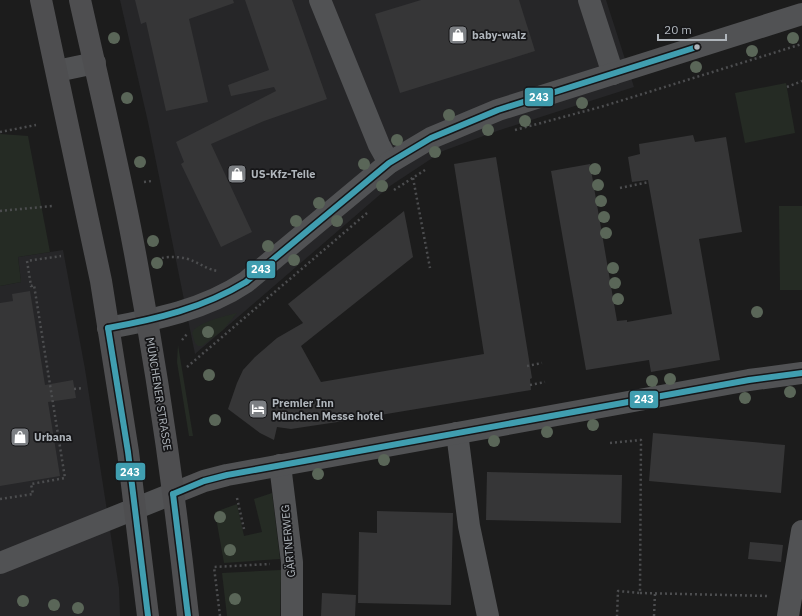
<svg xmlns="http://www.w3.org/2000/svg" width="802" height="616" font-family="'IBM Plex Sans',sans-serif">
	<rect width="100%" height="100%" fill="#1c1c1c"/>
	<g fill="#262628">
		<path d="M120 0H606L634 87 497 131 443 151 390 186 195 354 148 122Z"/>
		<path d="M63 250 85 369 119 588 120 616H0V286L21 282 18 257Z"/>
	</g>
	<g fill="#252b24">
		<path d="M786 83 795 133 745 143 735 93Z"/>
		<path d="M0 134 28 136 50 252 18 257 21 282 0 286Z"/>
		<path d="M779 206H802V290H780Z"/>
		<path d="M237 313 223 330 202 346H198L195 343 192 333C197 322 226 316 237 313Z"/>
		<path d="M178 345 193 436H189L177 362Z"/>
		<path d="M272 493 280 559 224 563 215 512 237 504 244 536 262 532 254 499Z"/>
		<path d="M281 570 280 616H227L222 573Z"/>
	</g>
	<g fill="#363637">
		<path d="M135 0H233L234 3 189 19 208 102 166 111 146 22 141 24Z"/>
		<path d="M245 0H292L327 99 264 121 211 144 252 232 221 247 181 164 184 162 176 142 276 91 274 87 231 96 228 85 269 70Z"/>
		<path d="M421 0H519L535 51 400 93 375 14Z"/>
		<path d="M693 135 695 142 726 137 742 232 699 239 720 360 651 372 649 360 586 370 551 171 590 164 617 321 627 320V322L672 314 648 180 632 182 628 157 640 154 639 144Z"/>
		<path d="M496 157 532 378 530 379 531 390 344 421 291 429 277 427 274 440 260 433 228 409 237 383 243 370 255 357 277 338 303 323 288 304 404 211 413 257 301 346 321 382 484 354 454 164Z"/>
		<path d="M30 291 45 385 73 380 76 398 48 402 60 476 0 486V303L13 301 12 294Z"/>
		<path d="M653 433 785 445 781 493 649 481Z"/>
		<path d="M487 472 622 475 621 523 486 520Z"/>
		<path d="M377 511 453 513 451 605 358 603 359 532 377 533Z"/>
		<path d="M750 542 783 545 781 562 748 559Z"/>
		<path d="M322 593 356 595 355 616H321Z"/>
	</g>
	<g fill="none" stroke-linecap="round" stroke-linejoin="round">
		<g stroke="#4c4d4f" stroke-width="2.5" stroke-dasharray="2 3" stroke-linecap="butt">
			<path d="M787 87 802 81"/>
			<path d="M515 130 604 106 802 44"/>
			<path d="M0 132 36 125"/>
			<path d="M413 178 430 268"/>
			<path d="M144 182 152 181"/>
			<path d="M620 188 649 182"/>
			<path d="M394 190 425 170"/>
			<path d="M0 211 52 206"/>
			<path d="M162 258C170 256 186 257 193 261 203 265 208 270 219 271"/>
			<path d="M182 340 187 334"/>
			<path d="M527 366 542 363"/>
			<path d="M187 367 367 213"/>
			<path d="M530 385 545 382"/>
			<path d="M74 389 83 388"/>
			<path d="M610 443 641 440 640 593 618 591 617 616"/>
			<path d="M237 498 244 529"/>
			<path d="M0 499 33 494 31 484 65 478 34 285 31 286 27 261 61 256"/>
			<path d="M640 593 769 596"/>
			<path d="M220 616 214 567 270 564"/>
			<path d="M654 616 655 593"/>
		</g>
		<g stroke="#515254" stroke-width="22">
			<path d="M320 0 379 145 389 163"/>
			<path d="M589 0 613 74"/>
			<path d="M57 71 95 63"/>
			<path d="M108 328C157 319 204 310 246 282L389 163 431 138 498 110 802 14"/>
			<path d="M457 433 469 526 488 616"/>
			<path d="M280 465 292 562V616"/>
			<path d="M0 563 204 481 227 475 749 380 802 373"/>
			<path d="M788 616 802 531"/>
		</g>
		<g stroke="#4e4e50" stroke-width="22">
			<path d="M41 0 101 281 128 452 148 616"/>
			<path d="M80 0C97 76 115 151 130 227 155 356 174 486 188 616"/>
		</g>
		<defs>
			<g id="bus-1">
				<path d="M108 328C157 319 203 308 246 282L389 163 431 138 498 110 697 47"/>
				<path d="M108 328 128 452 148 616"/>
				<path d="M173 494 204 481 227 475 749 380 802 373"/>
				<path d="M173 494 188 616"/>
			</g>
		</defs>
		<use href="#bus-1" stroke="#161618" stroke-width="9"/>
		<use href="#bus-1" stroke="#409eb0" stroke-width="6"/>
	</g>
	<g fill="#5a6658">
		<circle cx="114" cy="38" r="6"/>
		<circle cx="793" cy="38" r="6"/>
		<circle cx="752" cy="51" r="6"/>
		<circle cx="696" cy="67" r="6"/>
		<circle cx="127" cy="98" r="6"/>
		<circle cx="582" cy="103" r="6"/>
		<circle cx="449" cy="115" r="6"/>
		<circle cx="525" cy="121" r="6"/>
		<circle cx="488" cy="130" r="6"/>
		<circle cx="397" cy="140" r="6"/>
		<circle cx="435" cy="152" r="6"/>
		<circle cx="140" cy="162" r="6"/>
		<circle cx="364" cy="164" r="6"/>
		<circle cx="595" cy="169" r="6"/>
		<circle cx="598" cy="185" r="6"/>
		<circle cx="382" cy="186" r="6"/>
		<circle cx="601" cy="201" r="6"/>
		<circle cx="319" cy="203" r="6"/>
		<circle cx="604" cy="217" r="6"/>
		<circle cx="296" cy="221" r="6"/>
		<circle cx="337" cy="221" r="6"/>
		<circle cx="606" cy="233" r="6"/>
		<circle cx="153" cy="241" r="6"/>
		<circle cx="268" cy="246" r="6"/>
		<circle cx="294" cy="260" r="6"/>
		<circle cx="157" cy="263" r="6"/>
		<circle cx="613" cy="268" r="6"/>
		<circle cx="615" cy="283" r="6"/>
		<circle cx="618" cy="299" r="6"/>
		<circle cx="757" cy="312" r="6"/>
		<circle cx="208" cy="332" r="6"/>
		<circle cx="209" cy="375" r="6"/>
		<circle cx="670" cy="379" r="6"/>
		<circle cx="652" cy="381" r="6"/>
		<circle cx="790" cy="392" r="6"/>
		<circle cx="745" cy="398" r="6"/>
		<circle cx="215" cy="420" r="6"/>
		<circle cx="593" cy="425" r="6"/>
		<circle cx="547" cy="432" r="6"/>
		<circle cx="494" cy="441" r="6"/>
		<circle cx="384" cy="460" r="6"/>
		<circle cx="318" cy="474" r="6"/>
		<circle cx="220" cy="517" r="6"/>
		<circle cx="230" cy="550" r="6"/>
		<circle cx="235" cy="599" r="6"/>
		<circle cx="23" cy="601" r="6"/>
		<circle cx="54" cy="605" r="6"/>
		<circle cx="78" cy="608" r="6"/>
	</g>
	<defs>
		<symbol id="shop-square" viewBox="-11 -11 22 22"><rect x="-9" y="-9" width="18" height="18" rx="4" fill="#7c7f83" stroke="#161618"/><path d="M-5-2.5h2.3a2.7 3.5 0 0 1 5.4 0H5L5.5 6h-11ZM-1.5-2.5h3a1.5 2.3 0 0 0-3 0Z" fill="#fff"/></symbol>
		<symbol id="hotel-square" viewBox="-11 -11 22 22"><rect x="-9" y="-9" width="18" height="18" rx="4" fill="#7c7f83" stroke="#161618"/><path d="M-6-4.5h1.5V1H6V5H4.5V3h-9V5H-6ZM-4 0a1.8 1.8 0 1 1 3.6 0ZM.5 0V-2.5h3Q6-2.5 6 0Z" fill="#fff"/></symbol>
	</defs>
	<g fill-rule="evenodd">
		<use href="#shop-square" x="447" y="24" width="22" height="22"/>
		<use href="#shop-square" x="226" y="163" width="22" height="22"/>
		<use href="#hotel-square" x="247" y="398" width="22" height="22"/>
		<use href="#shop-square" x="9" y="426" width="22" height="22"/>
	</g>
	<circle fill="#afb5bb" stroke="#161618" stroke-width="1.5" cx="697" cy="47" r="3.5"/>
	<g text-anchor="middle" stroke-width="3.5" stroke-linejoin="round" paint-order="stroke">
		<g font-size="11" font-weight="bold" fill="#afb5bb" stroke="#161618" text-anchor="start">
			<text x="472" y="39">baby-walz</text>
			<text x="251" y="178">US-Kfz-Teile</text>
			<text x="272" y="407">Premier Inn<tspan x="272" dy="13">München Messe hotel</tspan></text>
			<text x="34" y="441">Urbana</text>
		</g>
		<g font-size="11" fill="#afb5bb" stroke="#161618">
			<text transform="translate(159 394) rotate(81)" y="4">MÜNCHENER STRASSE</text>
			<text transform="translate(288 541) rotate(-95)" y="4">GÄRTNERWEG</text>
		</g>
	</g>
	<g stroke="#161618" stroke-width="1.5">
		<rect x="524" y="87" width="30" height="20" rx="4" fill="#409eb0"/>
		<rect x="246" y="260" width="30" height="19" rx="4" fill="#409eb0"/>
		<rect x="629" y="390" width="30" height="19" rx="4" fill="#409eb0"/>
		<rect x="115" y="462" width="31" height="19" rx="4" fill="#409eb0"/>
	</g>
	<g font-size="11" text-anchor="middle" font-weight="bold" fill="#fff">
		<text x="539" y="101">243</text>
		<text x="261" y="273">243</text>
		<text x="644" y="403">243</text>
		<text x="130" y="476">243</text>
	</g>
	<path d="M658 34v6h68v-6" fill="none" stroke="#afb5bb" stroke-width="2"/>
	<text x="664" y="34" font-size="12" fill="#afb5bb" stroke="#161618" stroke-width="3" paint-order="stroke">20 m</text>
</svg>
